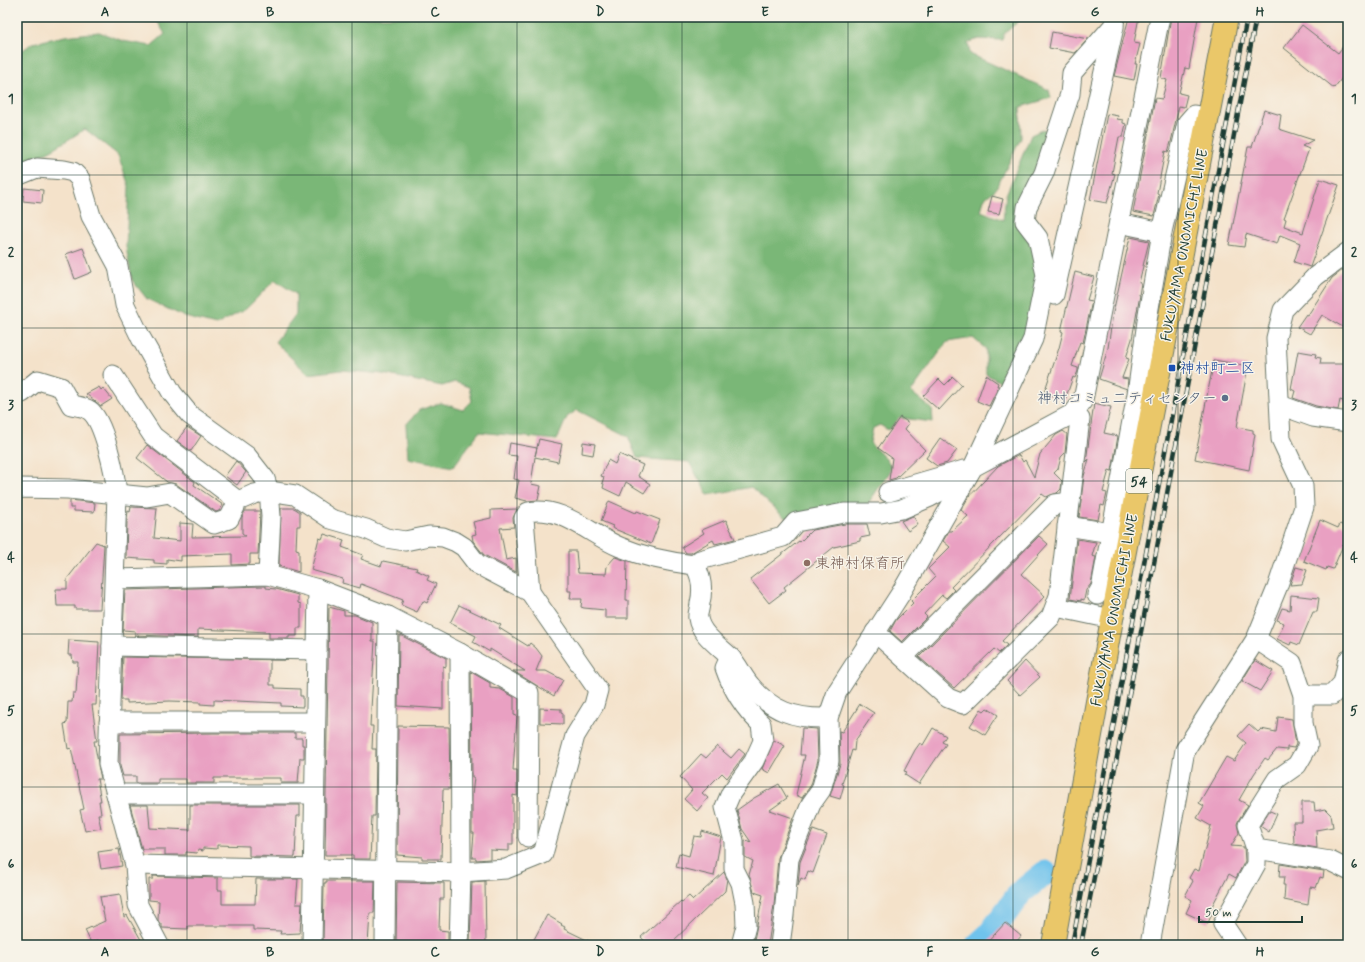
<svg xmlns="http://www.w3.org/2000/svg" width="1365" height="962" font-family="Mynerve,'Klee One',sans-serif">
	<rect width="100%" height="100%" fill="#f7f3e8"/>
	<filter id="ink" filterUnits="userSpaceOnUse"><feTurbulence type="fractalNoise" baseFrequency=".025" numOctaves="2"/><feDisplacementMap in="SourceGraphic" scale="8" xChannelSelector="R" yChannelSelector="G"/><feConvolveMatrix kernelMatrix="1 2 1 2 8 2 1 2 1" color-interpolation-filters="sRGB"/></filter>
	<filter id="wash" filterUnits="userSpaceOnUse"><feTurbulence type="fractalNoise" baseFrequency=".012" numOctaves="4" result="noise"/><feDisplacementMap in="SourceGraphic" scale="16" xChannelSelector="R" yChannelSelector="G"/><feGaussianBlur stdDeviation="0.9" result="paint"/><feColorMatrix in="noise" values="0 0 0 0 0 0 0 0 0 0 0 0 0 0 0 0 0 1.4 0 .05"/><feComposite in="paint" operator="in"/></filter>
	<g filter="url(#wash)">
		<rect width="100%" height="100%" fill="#f4e2ca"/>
		<path fill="#7ab777" stroke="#4c7a56" d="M153 17H1023L1004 34 1002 40 978 39 968 43 970 54 1049 90 1051 98 1020 107 1021 138 996 189 984 199 981 211 1003 220 1006 195 1031 135 1044 129 1049 134 1020 212C1026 223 1035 236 1038 248 1047 287 1022 349 1007 386L986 374V349L973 338 947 342 911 392 932 409 933 422 901 418 888 430 880 425 873 428 870 443 888 461 892 469 864 509 806 523 784 517 751 487 708 495 689 462 637 458 628 436 577 410 567 417 557 440 479 432 453 467 408 458 406 425 419 410 441 403 463 410 472 401 469 387 455 382 442 386 383 374 342 370 308 374 275 342 296 314V294L275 280 246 309 216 325 185 317 147 299 132 280 126 247 129 186 118 155 85 129C63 143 42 157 17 165V54L33 43 65 36 99 32 123 41 151 46 165 34 156 19Z"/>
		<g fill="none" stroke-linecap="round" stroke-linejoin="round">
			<path stroke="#6fc3ec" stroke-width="25" d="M978 945 990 934 1020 893 1045 873"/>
		</g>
		<g id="blocks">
			<g fill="#e9a0c2">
				<path d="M1129 17H1139L1134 43 1140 44 1135 64H1137L1134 80 1114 76Z"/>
				<path d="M1171 17 1198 18 1189 69 1185 68 1179 93 1187 95 1184 107 1179 106 1171 142 1168 152 1165 151 1157 193 1159 194 1154 216 1133 212 1155 98 1162 99 1167 80 1161 78Z"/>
				<path d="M1302 25 1338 53 1348 40V83L1342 78 1334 88 1284 48Z"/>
				<path d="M1052 32 1088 39 1075 53 1049 48Z"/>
				<path d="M1264 110 1281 115 1279 129 1313 140 1302 146 1309 149 1284 218 1286 219 1284 226 1303 233 1320 179 1339 185 1310 267 1294 262 1300 243 1280 235 1277 244 1246 234 1244 247 1229 245 1248 147H1252Z"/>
				<path d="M1107 114 1118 116 1117 119 1123 120V123L1126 124 1123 137H1119L1112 173 1115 174 1107 203 1090 200Z"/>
				<path d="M24 188 43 190 42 203 23 201Z"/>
				<path d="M992 196 1003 199 999 214 988 212Z"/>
				<path d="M1130 237 1149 241 1139 283H1141L1139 295H1140L1132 339 1126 358 1129 359 1122 378 1128 379 1127 389 1099 379 1108 348 1113 313Z"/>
				<path d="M83 248 92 272 75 279 66 254Z"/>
				<path d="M1344 269 1348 271V330L1322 315 1310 334 1297 327 1306 314 1308 315 1332 278Z"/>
				<path d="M1075 272 1094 277 1087 300 1092 301 1083 343 1080 342 1072 366 1078 368V371L1075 378 1073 377 1065 400 1044 393 1059 348 1063 332 1061 331Z"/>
				<path d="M1298 351 1316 354 1315 357 1321 358 1320 364H1348V395L1346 402 1340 400 1338 410 1316 406 1293 398 1295 391 1291 389Z"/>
				<path d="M1214 360 1248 366 1237 427 1253 430V433L1255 434 1249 470 1195 459Z"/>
				<path d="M986 375 998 383 997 386H999L989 406 977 401Z"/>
				<path d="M953 377 962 385 939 410 923 396 939 379 945 385Z"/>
				<path d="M99 387 101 390 103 388 112 399 101 406 86 394Z"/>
				<path d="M1094 403 1111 407 1104 433 1118 436 1112 471 1109 470 1103 492 1107 493 1104 506 1101 505 1098 520 1079 517 1084 476 1089 459 1086 462Z"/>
				<path d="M900 417 909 423 905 429 925 450 896 478 889 480 892 458 878 448Z"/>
				<path d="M187 427 201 436 191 451 177 441Z"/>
				<path d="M1063 431 1067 434 1065 453 1061 457 1058 469 1054 473 1062 481 1061 489 1057 493 1046 497 1042 494 951 587 954 590 946 598 942 595 924 614 927 617 902 642 890 631 896 620 913 603 911 601 935 577 928 569 950 547 943 541 949 531H952L968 516 961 510 968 498 998 466 1019 455 1023 462 1025 460 1034 477 1040 454 1056 435Z"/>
				<path d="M940 438 957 450 947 463 937 466 926 458Z"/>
				<path d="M539 439 562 444 558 462 535 457 531 484 541 486 538 500 527 501 515 498 519 480 514 479 517 456 508 455 510 443 537 448 535 456Z"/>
				<path d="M583 442 595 444 593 455 582 453Z"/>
				<path d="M147 445 195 482 194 485 223 505 219 511 216 512 176 484 167 482 137 458Z"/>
				<path d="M619 454 643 465 638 476 650 484 644 493 626 482 620 496 603 488 604 484 602 483 604 477 601 476 608 460 615 464Z"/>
				<path d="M236 461 246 472 237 485 225 476Z"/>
				<path d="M70 500 95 503 94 512 74 511V508H70Z"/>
				<path d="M609 501 636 513 637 511 660 520 651 544 612 528 613 526 601 521Z"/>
				<path d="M131 507 157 508 154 538 180 541V523L193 524 192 537 246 536 242 533V517L245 511H260L258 554H250V564L232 565V554L181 556V561L167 559V564L154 563V560L126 558 127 519 128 511 130 512Z"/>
				<path d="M281 508H294L300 512V526H297L296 549 299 550V572L279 566Z"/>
				<path d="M517 509 513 518 514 527 500 528 506 560 516 558V572L484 555 473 541 472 535 476 534 473 522 491 518V510Z"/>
				<path d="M913 516 918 524 908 531 901 521Z"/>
				<path d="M726 520 735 539 715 544 713 540 691 553H686L682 547 704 533 702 530Z"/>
				<path d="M1320 520 1338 528 1340 524 1348 528V548L1343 545 1333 569 1327 567 1326 570 1304 561Z"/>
				<path d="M845 524H867L870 536 860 538V541L834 547 784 587 786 590 769 603 750 579 799 541 800 542 812 530Z"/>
				<path d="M324 534 344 540 342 547 363 555 361 559 381 566 383 561 417 568 416 570 429 576 427 580 436 584 427 603 423 601 417 612 401 605 403 600 361 584 360 588 342 583 343 579 311 570 319 538 322 539Z"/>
				<path d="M1039 536 1048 544 1021 574 1045 596 1002 641 1007 645 999 653 994 649 954 688 919 657Z"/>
				<path d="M1077 539 1096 542 1092 556 1096 557 1091 584 1086 590 1084 600 1081 599V601L1070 599Z"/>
				<path d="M96 542 104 545 100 609H75V606H57L56 589H67V579Z"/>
				<path d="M568 551H576L578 573 606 574 607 566 615 557 627 561 626 600H628V618H605V610L584 608 581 607 582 599H570L571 591H568Z"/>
				<path d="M1296 567 1307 570 1302 584 1290 585Z"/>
				<path d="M263 586H266V588L276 589 298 595V603L301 604V628H297V636H289V638H269V632L198 629V637L135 635V631L123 630 125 590Z"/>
				<path d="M1291 595 1319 598 1317 612H1313L1299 645 1291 642 1290 645 1277 639 1284 623 1277 620 1282 608 1290 610Z"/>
				<path d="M459 605 501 625 499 628 528 646 530 643 536 648 542 656 536 671H546L563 680 554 696 513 671H525L490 649V652L473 642 476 636 450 623Z"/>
				<path d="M329 607 344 611V615H355L372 622V641H375L370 726H373L372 749H376L375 816H372L370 859H353V855H325Z"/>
				<path d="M399 636H402L446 658V667L443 666V709L398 706Z"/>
				<path d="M69 640 99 642 96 705H92L97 741H94L101 779H97L101 801H99L101 814H98L101 828 85 831 80 810 84 809 71 748 68 749 64 724 67 723 68 702H72L73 693H76L78 662H73L72 655H68Z"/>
				<path d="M123 657 288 660H270V685H275V688L300 689V696H303V707L281 706V703L214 700V705L200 704V702L170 701 127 703V700H121Z"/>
				<path d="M1255 660 1273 671 1260 691 1242 681Z"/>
				<path d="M1025 661 1040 677 1020 695 1007 681Z"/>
				<path d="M471 672 490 683V688L500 689 514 697V715L517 716 513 770H517V796L513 795V844H509V851L490 850V859L476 860V858H472L474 833H472V796L474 777H472Z"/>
				<path d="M860 704 874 713 855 741 854 751 852 750 842 784 844 785 840 799 830 796 840 764 839 731 842 732Z"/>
				<path d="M540 708 561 709V712L563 713V724L540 723Z"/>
				<path d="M987 708 998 715 985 735 970 726 981 709 984 711Z"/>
				<path d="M1278 717 1292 719 1296 744 1294 748 1287 747V750L1277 749 1268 760 1265 758 1254 774 1239 800 1248 805 1239 819 1237 824 1239 833 1231 846 1244 847 1245 861 1236 878 1229 874 1211 908 1214 909 1208 923 1186 913 1192 900 1185 896 1193 881 1189 878 1194 869 1199 871 1211 826 1197 818 1204 806 1199 803 1226 757 1234 761 1246 743 1238 736 1249 724 1258 732 1261 729 1276 732Z"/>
				<path d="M398 726 449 727 450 789H443L441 859H422V857L397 855Z"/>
				<path d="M802 728 817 729 818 760 811 785 802 798 796 795 805 755H800Z"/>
				<path d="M933 728 946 736 942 742 946 744 919 784 905 775 907 772 904 771 915 750 920 743 923 745Z"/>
				<path d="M212 733H295V738H302V745H304V758H300L298 783H281V778H214V783H186V779H158V783H136V776H123L120 766V734Z"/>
				<path d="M774 740 785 746 769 773 762 769Z"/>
				<path d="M717 746 731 758 739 749 745 754 727 778 722 773 702 793 708 798 697 811 684 799 692 790 680 777 701 754 706 758Z"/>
				<path d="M779 784 787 798 770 810 793 818 778 858 774 905 768 945H753L763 895 754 892 749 875 753 861 745 857V840L751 842 742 829 737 810 754 798Z"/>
				<path d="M1302 802H1314L1315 811 1325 809 1331 815 1333 827 1316 830 1317 848 1294 844 1293 822H1302Z"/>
				<path d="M130 805H148L150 828 190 830V805H300V816H297L295 857 249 856V846L217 845V849L203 848V851L198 850 197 853 186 852V855H165V849H142Z"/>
				<path d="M1270 811 1277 814 1269 832 1260 826Z"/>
				<path d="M813 830 827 835 813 873 808 871 805 880 801 878 798 886 800 862Z"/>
				<path d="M702 831 721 837 714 876 676 867 679 853 689 856 694 836 701 837Z"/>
				<path d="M119 849 122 866 101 869 98 852Z"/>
				<path d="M1280 864 1324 871 1323 878 1320 877 1316 888 1310 887 1308 905 1284 900 1285 885H1283L1284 877H1279Z"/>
				<path d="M724 872 727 879 725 891 669 945H648L641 937 681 901 682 902 689 896 693 900Z"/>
				<path d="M153 876 218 878V890H222V904H255L256 879H298L296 904H302L300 933 280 934 281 931 253 930V926H188V929L162 928V924H160L158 920 159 901 149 900V879H153Z"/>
				<path d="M326 881H375L374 913H370L368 945H323L324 883H326Z"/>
				<path d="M485 881 486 943H470L472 882Z"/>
				<path d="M397 882 444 883V899H440L439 930 448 931V945H396Z"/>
				<path d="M120 894 124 917 127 915 144 945H101L98 940 91 943 85 930 105 921 100 897Z"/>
				<path d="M547 915 562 924 561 925 565 927 564 929 597 945H531Z"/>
				<path d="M1005 923 1021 936 1014 945H985Z"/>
			</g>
		</g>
	</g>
	<g filter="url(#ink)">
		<use href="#blocks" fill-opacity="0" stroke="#6a7768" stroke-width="1"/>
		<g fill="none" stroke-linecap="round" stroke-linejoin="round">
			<defs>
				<g id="minor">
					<path d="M17 176 37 168 64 170 73 172 80 179 91 216 118 266 125 305 141 338 172 393 190 415 247 456 265 479 269 491 271 516 268 575"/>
					<path d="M1119 223 1162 232"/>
					<path d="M1054 295 1114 27"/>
					<path d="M113 375 153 436 238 501"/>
					<path d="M17 394 22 393 38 380 61 387 71 405C77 406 85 407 89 410 104 420 115 474 117 493L108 764 135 865 138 905 159 945"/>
					<path d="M1280 405 1313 417 1348 422"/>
					<path d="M17 490 20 488 68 489 147 497 170 493 214 524 229 519 238 501 254 494 269 491 295 495 331 519 366 529 386 538 405 541 429 536 443 537 456 542 464 547 477 564 530 592 598 690 594 705 575 736 543 854 506 869 461 872 135 865"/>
					<path d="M888 492 964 470"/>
					<path d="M1067 526 1111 533"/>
					<path d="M694 565 700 560 783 537 796 522 844 513H881L902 509 930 497 950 486 973 467 1033 339 1046 275 1038 238 1025 221 1027 207 1044 173 1070 94 1072 73 1114 25 1115 17"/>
					<path d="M115 579 268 575 318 589 388 616 460 653 529 693 528 837"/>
					<path d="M530 592 524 518 528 512C562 505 591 535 620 547 644 557 668 562 694 565 702 575 703 591 700 603 700 608 697 614 698 618 700 634 720 647 731 658 739 666 742 676 750 685 771 711 795 719 828 718"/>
					<path d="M1097 595 1101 588 1137 394 1148 314 1162 232 1187 123 1194 115 1209 118"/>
					<path d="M1056 607 1112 619"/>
					<path d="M875 632 948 698 963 704 1051 617 1059 596 1080 419 1074 413"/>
					<path d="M112 646 317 650"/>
					<path d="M730 657 725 668C733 691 744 708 761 724L763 741 754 761 731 793 725 807 734 841V869L741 883 745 903 746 926 741 945"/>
					<path d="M903 657 1055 504 1070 502"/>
					<path d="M1303 695H1332L1343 683 1348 660"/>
					<path d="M109 722H315"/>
					<path d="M116 794H314"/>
					<path d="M1256 849 1330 861 1348 870"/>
					<path d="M312 945 318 589"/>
					<path d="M385 945 388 616"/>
					<path d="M459 945 461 872 460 653"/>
					<path d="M780 945 784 915 789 859 811 804 821 790 829 761 828 718 837 692 901 593 973 467 1074 413 1083 400 1160 17"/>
					<path d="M1150 945 1185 750 1256 639 1277 588 1304 507 1303 486 1281 439 1276 338 1283 310 1316 276 1348 252"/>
					<path d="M1237 945 1223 924 1256 864V849L1248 825 1277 779 1297 765 1308 746 1303 723V695L1292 663 1256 639"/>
				</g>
				<path id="major" d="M1053 945 1112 619 1227 17"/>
			</defs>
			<use href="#minor" stroke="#6a7768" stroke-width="21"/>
			<use href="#major" stroke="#6a7768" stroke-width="24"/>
			<use href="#minor" stroke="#fff" stroke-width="19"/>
			<use href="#major" stroke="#eac769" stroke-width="22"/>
			<defs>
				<g id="rail">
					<path d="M1072 945 1247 17"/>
					<path d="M1081 945 1149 590 1256 17"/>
				</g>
			</defs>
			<use href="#rail" stroke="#1f3d34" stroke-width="4.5"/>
			<use href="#rail" stroke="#f7f3e8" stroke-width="3" stroke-dasharray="9" stroke-linecap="butt"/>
		</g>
	</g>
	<path fill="none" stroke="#1f3d34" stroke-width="1" stroke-opacity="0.55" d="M187 17V945M352 17V945M517 17V945M682 17V945M848 17V945M1013 17V945M1178 17V945M17 175H1348M17 328H1348M17 481H1348M17 634H1348M17 787H1348"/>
	<rect fill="#1a4fb4" stroke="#f7f3e8" stroke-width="1.5" x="1168" y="364" width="8" height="8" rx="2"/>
	<circle fill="#5c6f8a" stroke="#f7f3e8" stroke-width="1.5" cx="1225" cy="398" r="4"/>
	<circle fill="#8d6e63" stroke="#f7f3e8" stroke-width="1.5" cx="807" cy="563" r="4"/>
	<g text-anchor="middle" stroke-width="3" stroke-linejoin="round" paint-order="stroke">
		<rect fill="#f7f3e8" stroke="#60746a" stroke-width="1" x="1126" y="469" width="26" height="24" rx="3"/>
		<g font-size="14" font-weight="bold" fill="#1f3d34">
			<text x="1139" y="486">54</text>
		</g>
		<g font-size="15" fill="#1f3d34" stroke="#f7f3e8">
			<text transform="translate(1184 245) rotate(-79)" y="5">FUKUYAMA ONOMICHI LINE</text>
			<text transform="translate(1114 610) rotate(-79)" y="5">FUKUYAMA ONOMICHI LINE</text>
		</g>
		<g font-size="15" fill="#164399" stroke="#f7f3e8" text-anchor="start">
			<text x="1180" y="373">神村町二区</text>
		</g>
		<g font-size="15" fill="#4e5e75" stroke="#f7f3e8" text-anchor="end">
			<text x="1217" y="403">神村コミュ二ティセンター</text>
		</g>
		<g font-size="15" fill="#785e54" stroke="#f7f3e8" text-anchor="start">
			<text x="815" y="568">東神村保育所</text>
		</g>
	</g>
	<rect width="1365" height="962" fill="none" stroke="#f7f3e8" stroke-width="44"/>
	<path d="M1199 916v6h103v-6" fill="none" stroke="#1f3d34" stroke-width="2"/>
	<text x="1205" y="916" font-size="12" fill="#1f3d34" stroke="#f7f3e8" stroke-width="3" paint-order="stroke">50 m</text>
	<rect x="22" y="22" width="1321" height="918" fill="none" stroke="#1f3d34" stroke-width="1.5"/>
	<g font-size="13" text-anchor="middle" font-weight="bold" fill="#1f3d34">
		<text x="105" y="16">A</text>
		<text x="270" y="16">B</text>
		<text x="435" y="16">C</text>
		<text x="600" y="16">D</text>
		<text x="765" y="16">E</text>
		<text x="930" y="16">F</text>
		<text x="1095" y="16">G</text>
		<text x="1260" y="16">H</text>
		<text x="11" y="103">1</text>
		<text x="1354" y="103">1</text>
		<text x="11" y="256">2</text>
		<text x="1354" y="256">2</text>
		<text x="11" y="409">3</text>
		<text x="1354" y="409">3</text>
		<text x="11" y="562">4</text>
		<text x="1354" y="562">4</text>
		<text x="11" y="715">5</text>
		<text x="1354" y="715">5</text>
		<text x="11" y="868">6</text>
		<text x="1354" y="868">6</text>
		<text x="105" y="956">A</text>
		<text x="270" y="956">B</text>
		<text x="435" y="956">C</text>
		<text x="600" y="956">D</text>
		<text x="765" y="956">E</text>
		<text x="930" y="956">F</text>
		<text x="1095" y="956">G</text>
		<text x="1260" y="956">H</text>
	</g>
</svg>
